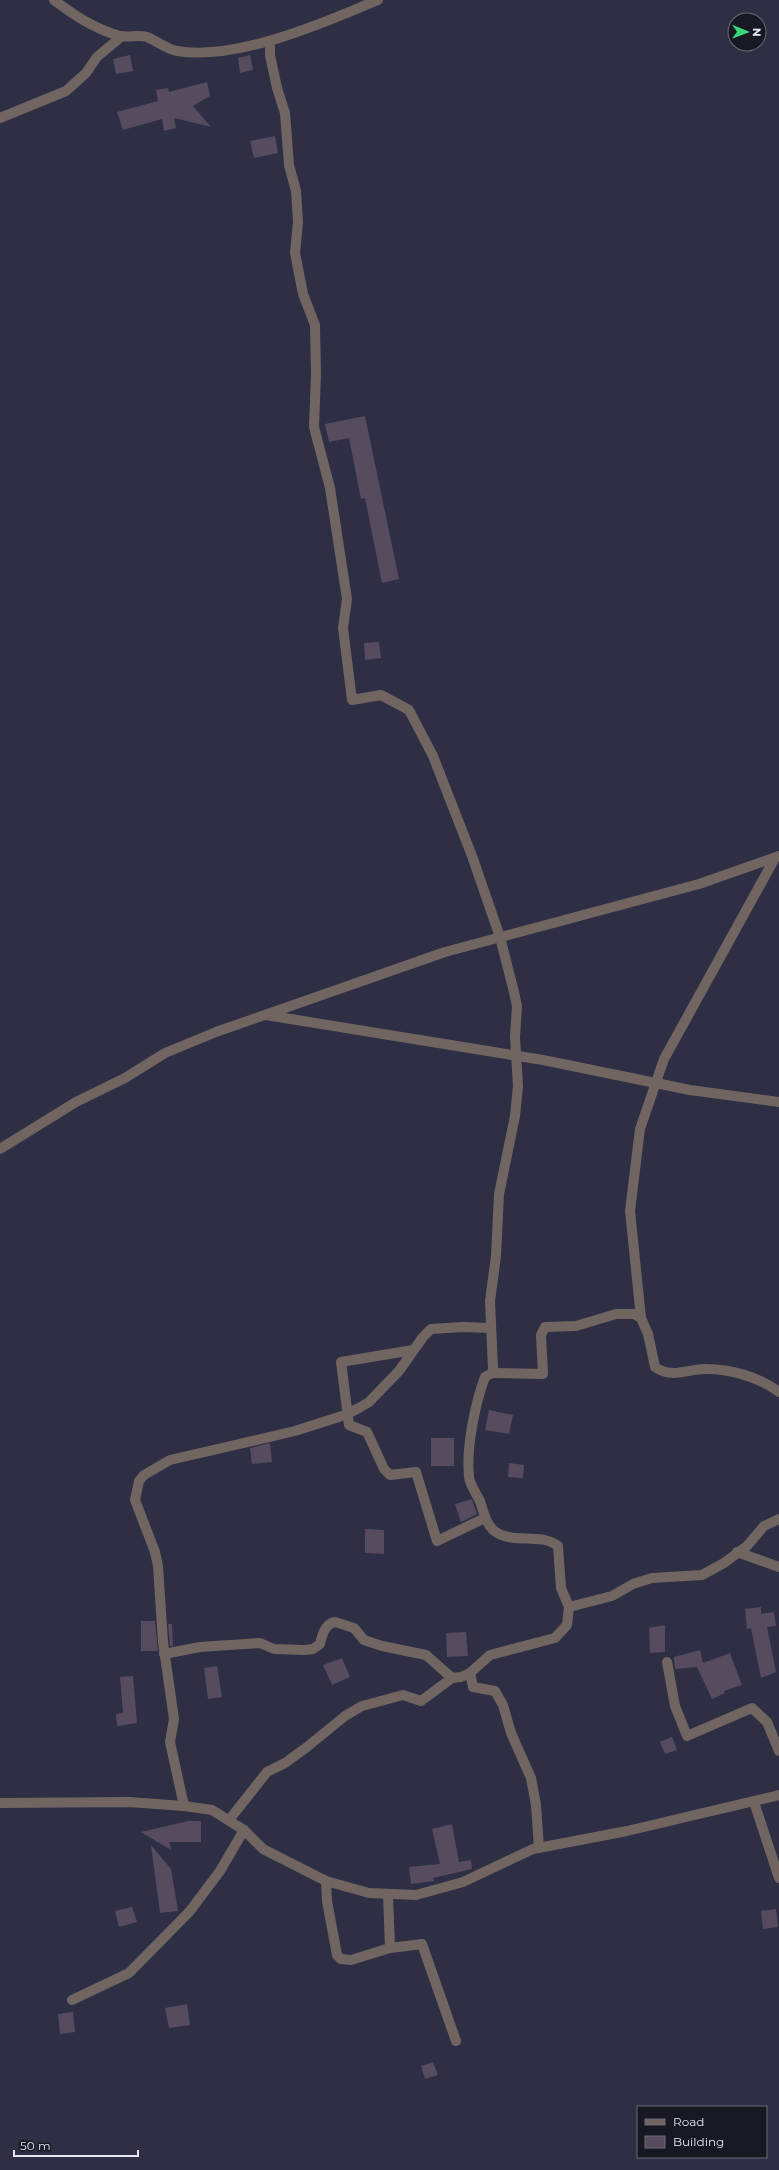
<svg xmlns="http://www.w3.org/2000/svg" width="779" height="2170" font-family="Montserrat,sans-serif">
	<rect width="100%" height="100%" fill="#2e2f44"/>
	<g fill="#574b60">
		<path d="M130 55 133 71 116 74 113 59Z"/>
		<path d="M250 55 253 70 240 73 238 58Z"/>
		<path d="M207 82 210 96 193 106 211 127 174 118 176 128 164 131 162 119 123 130 117 112 158 101 156 90 168 88 169 92Z"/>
		<path d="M275 136 278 153 254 158 250 141Z"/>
		<path d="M365 416 399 579 382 583 365 498 361 499 349 438 329 442 325 424Z"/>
		<path d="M379 642 381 658 365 660 364 643Z"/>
		<path d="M489 1410 513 1415 509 1434 485 1430Z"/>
		<rect x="431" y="1438" width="23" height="28"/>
		<path d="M270 1443 272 1462 252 1464 250 1448Z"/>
		<path d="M509 1463 524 1465 523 1478 508 1477Z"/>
		<path d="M472 1499 477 1514 461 1522 455 1504Z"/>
		<path d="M365 1529 384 1530V1554L365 1553Z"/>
		<path d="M761 1607V1614L774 1612 776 1626 767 1627 776 1672 761 1678 751 1628 747 1629 745 1609Z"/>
		<path d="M141 1621H155L158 1651H141Z"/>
		<path d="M168 1624H172L173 1646H170Z"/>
		<path d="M665 1625V1652L650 1653 649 1628Z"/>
		<path d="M466 1632 468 1656 447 1657 446 1633Z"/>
		<path d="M700 1650 703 1663 730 1653 742 1685 724 1691 725 1693 712 1699 697 1667 675 1669 674 1657Z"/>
		<path d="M342 1658 350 1677 332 1685 323 1665Z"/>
		<path d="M217 1666 222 1697 208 1699 204 1668Z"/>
		<path d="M133 1676 137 1723 117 1726 116 1714 123 1713 120 1677Z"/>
		<path d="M672 1737 677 1750 665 1754 660 1742Z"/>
		<path d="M188 1821H201V1842H169L171 1850 141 1832Z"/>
		<path d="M452 1824 459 1862 471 1860 472 1869 433 1878 434 1881 411 1884 409 1867 440 1864 432 1829Z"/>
		<path d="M151 1845 171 1869 178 1911 160 1913Z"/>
		<path d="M132 1907 137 1922 119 1927 115 1911Z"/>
		<path d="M776 1909 778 1927 763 1929 761 1911Z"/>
		<path d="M187 2004 190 2025 169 2028 165 2008Z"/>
		<path d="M73 2012 75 2032 60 2034 58 2014Z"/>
		<path d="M433 2062 438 2075 425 2079 421 2066Z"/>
	</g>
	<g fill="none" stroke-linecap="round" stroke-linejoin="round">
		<g stroke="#716562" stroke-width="10">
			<path d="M54 0C75 16 95 29 120 36 129 38 138 34 147 37 157 41 166 49 177 51 236 61 324 23 378 0"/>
			<path d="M0 118 66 91 86 73 97 57 122 36"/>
			<path d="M266 1015 543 1060 690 1090 779 1102"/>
			<path d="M0 1149 76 1102 125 1078 165 1053 216 1032 445 952 699 884 779 856"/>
			<path d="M641 1318 630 1211 640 1129 664 1059 775 858"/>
			<path d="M413 1350 341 1362 349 1425 367 1432 384 1469 390 1475 416 1472 437 1541 485 1518"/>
			<path d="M492 1373 543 1374 541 1335 545 1327 576 1326 616 1314H634L641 1318 648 1334 655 1367C672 1379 687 1369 706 1369 731 1369 759 1377 779 1392"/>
			<path d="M737 1552 779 1567"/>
			<path d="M569 1607 612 1596 633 1584 652 1578 702 1575 724 1563 747 1546 764 1526 779 1519"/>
			<path d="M164 1654 200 1647 260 1643 274 1649 305 1650 313 1649 320 1644C322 1635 325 1624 335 1622L354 1628 364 1640 382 1646 426 1655 452 1678"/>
			<path d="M667 1662 675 1706 687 1736 752 1708 767 1722 779 1751"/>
			<path d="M470 1673 473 1687 495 1691 503 1705 511 1733 531 1778 536 1805 539 1848"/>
			<path d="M754 1802 779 1878"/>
			<path d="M0 1803 129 1802 184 1806 212 1810 244 1830 263 1849 326 1881 369 1893 416 1895 463 1882 533 1849 627 1831 779 1795"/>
			<path d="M184 1806 170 1742 174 1719 163 1642 158 1566 155 1552 135 1500 139 1481 144 1475 170 1460 295 1431 345 1415 359 1408 369 1402 399 1371 423 1337 431 1329 463 1327 490 1328"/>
			<path d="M229 1820 267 1772 285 1763 307 1747 345 1716 362 1706 403 1695 421 1701 452 1678 461 1677 470 1673 490 1655 555 1638 567 1625 569 1607 561 1588 558 1546C541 1533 518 1543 499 1534 488 1529 484 1515 481 1504 478 1495 469 1485 469 1476 466 1448 475 1404 485 1377L492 1373 493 1369 490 1301 496 1256 499 1194 515 1116 518 1086 515 1037 517 1006 514 992 500 937 472 856 433 756 409 710 381 695 352 700 343 628 347 599 330 488 314 427 316 374 315 325 303 294 295 253 298 222 296 191 289 165 285 113 277 88 270 55V42"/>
			<path d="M326 1881 327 1901 337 1955 341 1959 351 1960 390 1948 422 1944 456 2041"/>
			<path d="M388 1895 390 1948"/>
			<path d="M72 2000 129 1973 190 1911 220 1871 244 1830"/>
		</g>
	</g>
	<rect x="637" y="2106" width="130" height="52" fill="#181822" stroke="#6a6b76"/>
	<rect x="645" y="2119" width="20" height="6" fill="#716562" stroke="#6a6b76"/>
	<text x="673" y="2126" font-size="12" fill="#e6e7f5">Road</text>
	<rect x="645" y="2136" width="20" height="12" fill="#574b60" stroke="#6a6b76"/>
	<text x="673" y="2146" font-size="12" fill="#e6e7f5">Building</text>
	<g transform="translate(747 32) rotate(91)"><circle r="19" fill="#181822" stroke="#6a6b76"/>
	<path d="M0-3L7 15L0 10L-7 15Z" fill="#39d87f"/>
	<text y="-6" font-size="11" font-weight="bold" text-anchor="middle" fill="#e6e7f5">N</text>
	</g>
	<path d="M14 2150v6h124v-6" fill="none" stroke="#e6e7f5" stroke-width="2"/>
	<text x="20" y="2150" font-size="12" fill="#e6e7f5" stroke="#181822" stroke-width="3" paint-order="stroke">50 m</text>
</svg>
